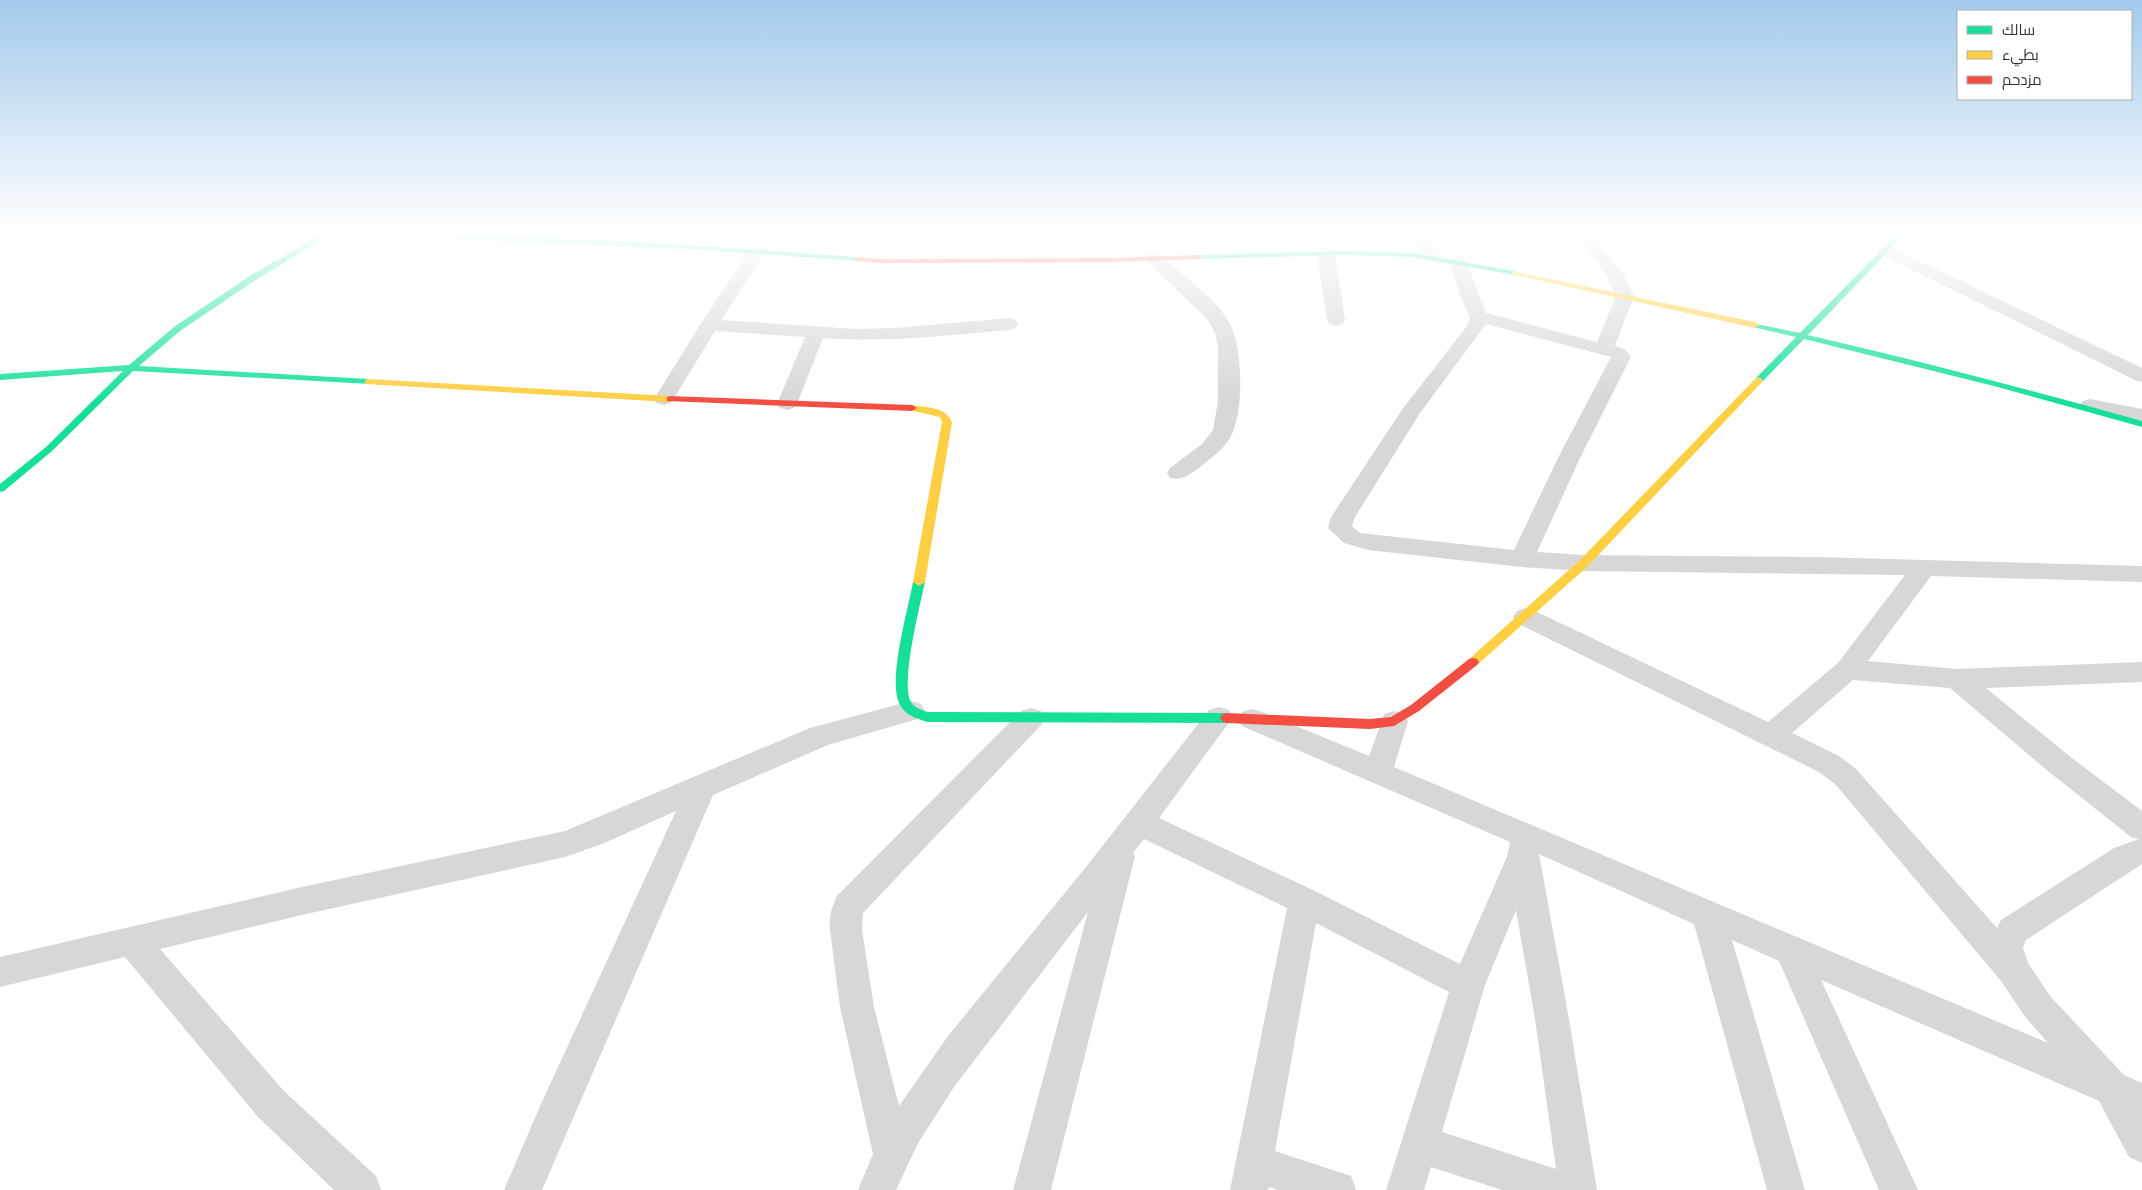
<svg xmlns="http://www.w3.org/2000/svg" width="2142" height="1190" font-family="'Space Grotesk',Cairo,sans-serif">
	<rect width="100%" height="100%" fill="#fff"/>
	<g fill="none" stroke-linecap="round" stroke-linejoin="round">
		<g fill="#d7d7d7" fill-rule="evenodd">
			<path d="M1409 234H1426L1445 258 1442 262C1427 265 1417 246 1409 234Z"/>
			<path d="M1575 234H1592L1622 272 1634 296 1615 346 1625 349 1631 357 1580 458 1537 552 1584 555 1816 557 2142 566V582L1931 576 1868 661 1957 669 2142 662V682L1986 688 2068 755 2142 811V864L2026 940 2023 947 2028 963 2050 996 2124 1075 2142 1083V1163L2129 1157 2099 1101 1821 980 1918 1190H1879L1779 961 1732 940 1805 1190H1767L1694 924 1539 854 1569 1019 1597 1190H1502L1431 1167 1424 1190H1386L1449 992 1316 923 1275 1151 1351 1176 1356 1190H1278L1269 1187 1268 1190H1230L1287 908 1144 839 1133 853 1135 856 1051 1190H1013L1088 912 954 1087 918 1143 896 1190H858L873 1154 840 1007 830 930C829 917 831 908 837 896L1021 711 1031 708 1041 711 1045 718 1041 725 863 913 862 930 874 1007 899 1106 948 1036 1086 867 1209 710 1219 707 1229 710 1233 717 1159 818 1315 891 1460 964 1507 857 1510 842 1242 726 1238 719 1242 712 1252 709 1262 712 1369 756 1384 714 1394 711 1404 714 1408 721 1394 767 2048 1043 2026 1018 2001 981 1836 785 1819 772 1517 623 1513 617 1517 611 1526 608 1535 611 1768 722 1838 663 1905 575 1584 571 1522 567 1368 550 1344 543 1328 528 1331 517 1404 407 1467 326 1470 317 1461 298 1449 262 1452 258 1458 257 1464 258 1467 262 1486 313 1597 342 1616 296 1605 273ZM1486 324 1611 357 1558 458 1514 550 1360 533 1352 526 1355 517 1420 413ZM1853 680 1950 688 2048 771 2131 837 2139 839 2114 848 2001 920 1997 928 1856 769 1839 756 1792 733ZM1516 910 1535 1019 1556 1169 1442 1132 1485 985Z"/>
			<path d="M1886 245 2142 368V382L2135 380 1880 254 1878 250 1880 246Z"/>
			<path d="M758 246 764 247 766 251 721 320 856 329 896 328 1009 318 1016 320 1018 324 1016 328 1009 330C947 335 886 343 823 338L797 404 794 408 787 410 780 408 777 404 805 337 715 331 671 403 664 405 657 403 654 399 700 325 752 247Z"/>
			<path d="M1326 248 1332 249 1335 253 1345 320 1343 324 1336 326 1329 324 1327 320 1317 253 1320 249Z"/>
			<path d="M1153 253 1159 254C1181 274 1219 300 1231 326 1243 352 1244 414 1230 438 1223 450 1211 458 1200 467 1190 474 1184 481 1170 478L1167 473 1170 468 1202 444 1213 430 1218 401V347L1215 333 1208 320 1144 258 1147 254Z"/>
			<path d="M2090 399 2142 409V421L2083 409 2080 405 2083 401Z"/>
			<path d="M911 701 921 704 925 711 921 718 828 745 713 795 542 1190H504L541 1104 676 811 602 844 565 857 302 915 160 949 284 1091 376 1176 381 1190H334L258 1117 125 957 0 987V957L302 887 565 831 810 728Z"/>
		</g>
		<g fill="#16e098" fill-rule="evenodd">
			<path d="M322 234H331L254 281 180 331 139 366 368 379 371 380V384L133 371 52 451 4 491 0 492V484L46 447 123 371 0 380V374L129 365 174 327 248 277Z"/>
			<path d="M375 234C536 234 696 245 857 257L861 259 857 261 689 249 378 236Z"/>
			<path d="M1897 234H1905L1808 335C1920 361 2031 390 2142 421V427L1994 386 1804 339 1762 382H1756V378L1796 337 1752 327V323L1800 333Z"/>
			<path d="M1344 251 1413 253 1515 271 1519 273 1515 275 1413 257 1344 255 1198 259 1194 257 1198 255Z"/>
			<path d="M919 578 925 582C920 605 900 684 911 702 914 708 922 710 928 712L1226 713 1230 715 1232 718 1230 721 1226 723 927 722C916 718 904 715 899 703 888 678 908 610 913 582Z"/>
		</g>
		<g fill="#ffcf43" fill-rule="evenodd">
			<path d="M1512 271 1755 322 1759 325 1755 328 1515 275H1512Z"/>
			<path d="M1759 377 1763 380 1762 382 1588 566 1477 665H1469L1467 662 1469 659 1580 560 1756 378Z"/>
			<path d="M368 379 670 396 675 399 670 402 365 384V380Z"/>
			<path d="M912 405C927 408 945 406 952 422L925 582 919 586 913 582 942 422 940 417 909 410 907 408Z"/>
		</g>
		<g fill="#f24e42" fill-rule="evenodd">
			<path d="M1198 255 1202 257 1201 259 1111 262 880 263 857 261 853 259 857 257 880 259 1111 258Z"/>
			<path d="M670 396 912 405 917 408 912 411 667 401V397Z"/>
			<path d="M1473 658 1477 659 1479 662 1477 665 1419 711 1394 726 1370 729 1226 723 1222 721 1220 718 1222 715 1226 713 1370 719 1391 717 1411 705 1469 659Z"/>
		</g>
	</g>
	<linearGradient id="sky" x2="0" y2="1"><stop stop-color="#a3caec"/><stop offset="0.58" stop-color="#fff"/><stop offset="1" stop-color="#fff" stop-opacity="0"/></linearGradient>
	<rect width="2142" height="401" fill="url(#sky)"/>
	<rect x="1957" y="10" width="175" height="90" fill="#ffffff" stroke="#adadad"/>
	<rect x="1967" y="26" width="25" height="8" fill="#16e098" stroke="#adadad"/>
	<text x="2002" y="35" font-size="15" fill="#333333">سالك</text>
	<rect x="1967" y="51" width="25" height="8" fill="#ffcf43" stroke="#adadad"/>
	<text x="2002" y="60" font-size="15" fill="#333333">بطيء</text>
	<rect x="1967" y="76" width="25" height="8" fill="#f24e42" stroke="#adadad"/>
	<text x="2002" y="85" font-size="15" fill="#333333">مزدحم</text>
</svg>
